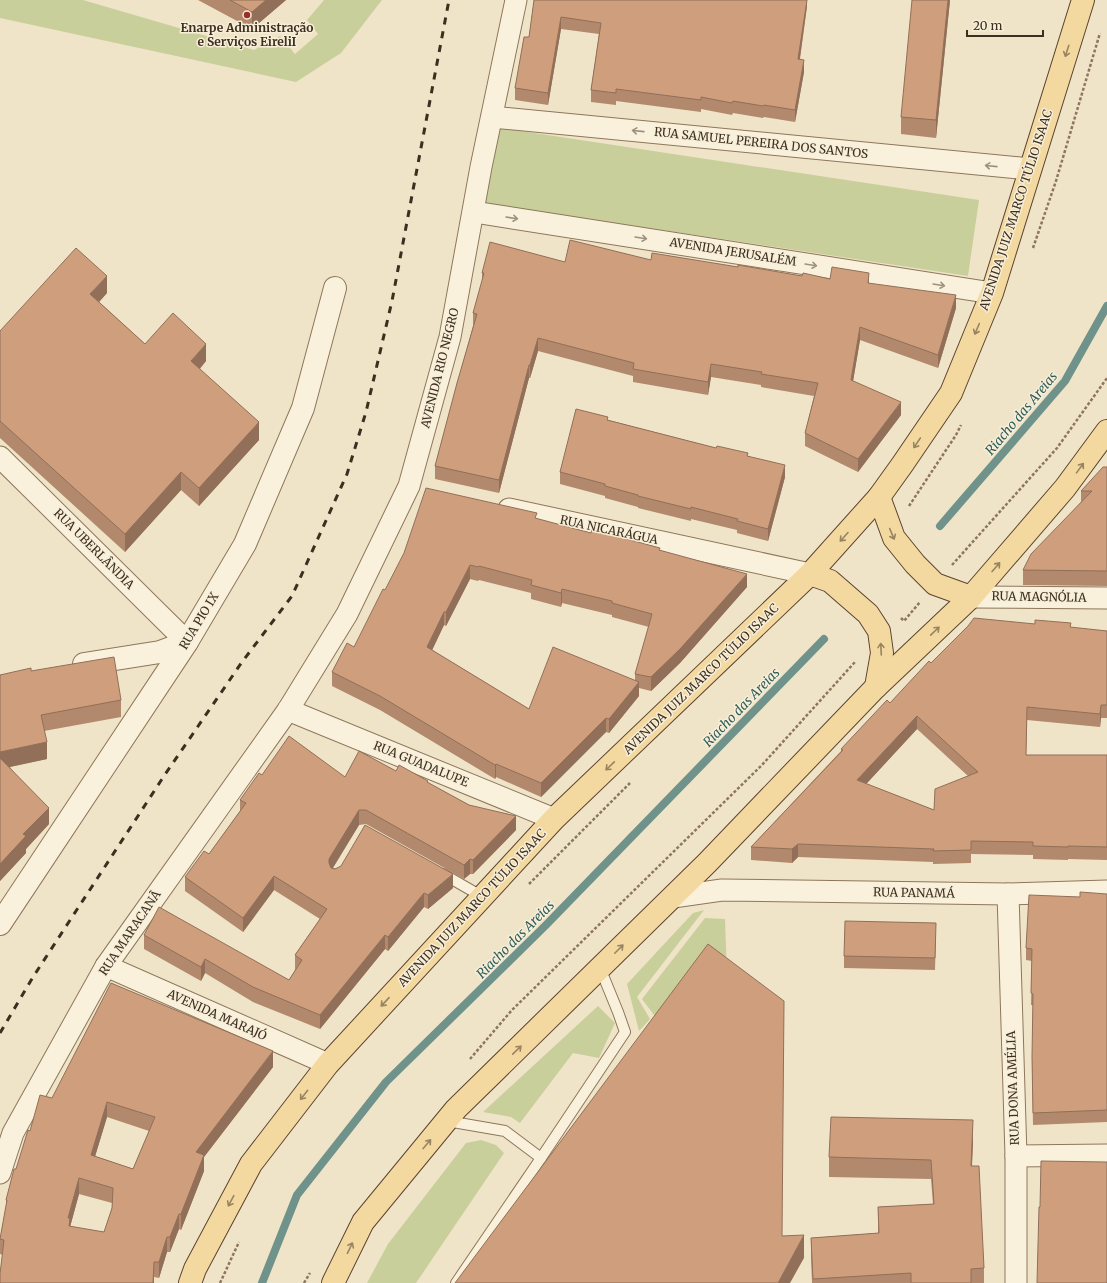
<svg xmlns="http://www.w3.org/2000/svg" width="1107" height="1283" font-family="Merriweather,serif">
	<rect width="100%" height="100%" fill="#f0e4c8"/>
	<g fill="#c9cf9b">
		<path d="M0 0H83L254 50 280 36 295 54 318 34 307 20 324 0H382L341 53 296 82 0 18Z"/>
		<path d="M494 127 979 200 968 276 482 203Z"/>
		<path d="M704 910 637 997 650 1019 639 1031 627 984 693 913Z"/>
		<path d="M705 918 725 919 727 975 657 1019 642 999Z"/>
		<path d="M598 1006 615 1023 599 1058 573 1053 520 1123 511 1117 483 1112Z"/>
		<path d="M481 1140 496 1145 504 1153 416 1283H367L388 1244 466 1143Z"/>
	</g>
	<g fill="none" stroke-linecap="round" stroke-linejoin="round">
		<g stroke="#6f938a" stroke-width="8">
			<path d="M940 526 1065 381 1107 306"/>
			<path d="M262 1283 297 1195 386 1082 545 926 824 639"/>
		</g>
		<defs>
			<g id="service">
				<path d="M443 874 483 897"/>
				<path d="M447 1121 505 1131 541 1158 456 1283"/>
				<path d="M541 1158 625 1032 618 1012 600 968"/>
			</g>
			<g id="minor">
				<path d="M492 117 1030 169"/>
				<path d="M474 212 992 293"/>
				<path d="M0 457 187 642"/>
				<path d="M509 509 810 574"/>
				<path d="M971 597 1107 598"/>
				<path d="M288 710 554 819"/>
				<path d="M1008 894 1016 1156V1283"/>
				<path d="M673 897 722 890 1008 894 1107 891"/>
				<path d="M106 966 328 1064"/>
				<path d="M1016 1156 1107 1155"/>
				<path d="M0 1173 13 1133 106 966 288 710 347 614 409 486 450 337 481 167 516 0"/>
			</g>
			<g id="tertiary">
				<path d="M84 664 160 652 187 642"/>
				<path d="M0 924 187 642 245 544 303 408 335 288"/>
			</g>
			<g id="primary">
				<path d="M879 497 894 538 915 564 935 584 971 597"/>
				<path d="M810 574 830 581 868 614 879 631 882 653 876 687"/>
				<path d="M190 1283 195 1269 251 1164 328 1064 554 819 810 574 879 497 902 465 951 393 992 293 1083 0"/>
				<path d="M333 1283 363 1222 456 1109 707 863 876 687 971 597 1065 488 1107 431"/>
			</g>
		</defs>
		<use href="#service" stroke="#8d765c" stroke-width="12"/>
		<use href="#minor" stroke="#8d765c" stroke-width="23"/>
		<use href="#tertiary" stroke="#8d765c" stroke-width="24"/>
		<use href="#primary" stroke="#5b4430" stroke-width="24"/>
		<g stroke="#8d765c" stroke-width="2.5" stroke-dasharray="3 2" stroke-linecap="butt">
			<path d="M1033 248 1056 181 1100 33"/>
			<path d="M909 506 956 435 961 425"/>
			<path d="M952 565 1057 448 1107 378"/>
			<path d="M901 618 904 621 920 602"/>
			<path d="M529 884 630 783"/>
			<path d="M470 1059 512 1010 762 765 855 662"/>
			<path d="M220 1283 239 1242"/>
			<path d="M304 1283 310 1273"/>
		</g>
		<use href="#service" stroke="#faf1dc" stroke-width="10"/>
		<use href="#minor" stroke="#faf1dc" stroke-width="21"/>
		<use href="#tertiary" stroke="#faf1dc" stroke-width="22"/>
		<use href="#primary" stroke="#f3d9a0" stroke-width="22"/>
		<path stroke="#3d2e20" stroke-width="3" stroke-dasharray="7 7" stroke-linecap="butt" d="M0 1033 33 977 164 776 242 662 292 596 347 474 366 412 392 301 449 0"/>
	</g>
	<g fill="#b2896c" fill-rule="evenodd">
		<path d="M198 0H286L252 29Z"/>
		<path d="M534 0H807V6L800 59 804 72 795 122 764 117 763 118 733 113 732 115 701 109V112L616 101V105L591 102V90L599 34 561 29 548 105 515 100V88L529 37Z"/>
		<path d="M950 0 936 138 901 134V117Z"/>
		<path d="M651 260 738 267 802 276 869 283 956 308 938 368 860 340 853 381 901 415 858 472 805 446V433L814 396 761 387V385L711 377 708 395 633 382V376L538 351 530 378H529L499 493 435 479V466L473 326V313L482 282V273L565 262Z"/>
		<path d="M107 293 99 302 145 344 206 361 200 369 259 440 199 506 181 490 125 552 0 438V331Z"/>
		<path d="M608 420 716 448 748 456 785 477 768 541 737 533V530L691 519V521L638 508V507L605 498V496L560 484V472Z"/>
		<path d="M1107 467V586L1023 585V570L1081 502V491Z"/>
		<path d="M537 519 591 533 623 539 660 550 747 587 680 663 651 691 639 688V696L609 733 606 732 541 797 496 777 495 779 380 710 332 686V672L354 647 385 590ZM470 579 478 581 479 580 531 593V599L561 607 562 603 612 615V617L649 627 635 674V680L529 709 432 650 444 625 446 626Z"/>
		<path d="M1035 624 1107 631V718H1101L1100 727 1027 720 1026 755H1107V860L1068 859V860L1033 859V855L971 854V863L933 864V862L798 857 792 863 751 860V847L841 751V749L890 703 931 663ZM917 729 968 776 934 810 866 784Z"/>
		<path d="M31 671 121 700V717L44 731 47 759 10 767 49 824 26 849V853L0 881V675Z"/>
		<path d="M396 771 428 783 516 830 473 874H470L464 879 366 824 359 825 333 868 453 888 428 909 424 907 388 951 385 949 320 1029 253 1002 205 973 201 981 144 949V935L289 980 295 970V955L320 919 274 890 243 932 185 891V877L209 854 240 811V800L262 775 345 777Z"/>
		<path d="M1107 894V1122L1033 1125 1032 1068 1033 1005H1031L1032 961 1026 960V948L1080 897Z"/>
		<path d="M936 935 935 970 844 968V956Z"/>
		<path d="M273 1067 204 1157V1171L181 1230 179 1229 170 1252H167L159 1278 154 1277V1283H0L3 1255 0 1254V1239L6 1206V1200L30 1131 52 1098ZM107 1117 149 1131 133 1169 95 1156ZM79 1194 112 1203V1208L104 1232 70 1227Z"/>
		<path d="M973 1140 972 1166 984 1268V1283H812L811 1257V1238L878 1233V1207L933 1204 931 1179 829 1177V1157Z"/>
	</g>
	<g fill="#916f58">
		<path d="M266 0H286L252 29V12Z"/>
		<path d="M807 0V6L798 71V59Z"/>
		<path d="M948 0H950L936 138V120Z"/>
		<path d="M561 17V29L548 105V93Z"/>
		<path d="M804 60V72L795 122V110Z"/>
		<path d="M869 273V286L868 283Z"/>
		<path d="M107 276V293L90 312V294Z"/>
		<path d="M956 295V308L938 368V355Z"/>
		<path d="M860 327V340L851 393V380Z"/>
		<path d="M538 338V351L530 378V365Z"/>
		<path d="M206 344V361L191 378V361Z"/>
		<path d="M711 364V377L708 395V382Z"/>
		<path d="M529 365V378L499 493V480Z"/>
		<path d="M901 402V415L858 472V459Z"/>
		<path d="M259 422V440L199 506V488Z"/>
		<path d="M785 465V477L768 541V529Z"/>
		<path d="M181 472V490L125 552V534Z"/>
		<path d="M470 565V579L446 626V612Z"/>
		<path d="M747 574V587L680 663 651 691V677Z"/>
		<path d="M562 589V603L561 607V593Z"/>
		<path d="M444 612V625L427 661V647Z"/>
		<path d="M639 682V696L609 733V719Z"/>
		<path d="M1101 705V718L1100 727V714Z"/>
		<path d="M917 716V729L857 794V780Z"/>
		<path d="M606 718V732L541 797V783Z"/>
		<path d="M47 742V759L0 769V752Z"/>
		<path d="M496 764V777L495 779V765Z"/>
		<path d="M49 808V824L26 849V853L0 881V864L23 834Z"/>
		<path d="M359 810V825L329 874V859Z"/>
		<path d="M516 816V830L473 874V860Z"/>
		<path d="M798 844V857L792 863V849Z"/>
		<path d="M470 859V874L464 879V865Z"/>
		<path d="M453 874V888L428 909V895Z"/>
		<path d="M274 876V890L243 932V918Z"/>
		<path d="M424 893V907L388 951V937Z"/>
		<path d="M385 935V949L320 1029V1015Z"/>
		<path d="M205 959V973L201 981V967Z"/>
		<path d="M273 1051V1067L204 1157V1171L181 1230V1214L196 1152Z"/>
		<path d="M107 1102V1117L91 1170V1155Z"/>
		<path d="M973 1120V1140L971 1186V1166Z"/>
		<path d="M79 1178V1194L70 1227 69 1242 68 1218Z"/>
		<path d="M179 1214V1229L170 1252V1237Z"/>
		<path d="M804 1235V1258L790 1283H778Z"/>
		<path d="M167 1237V1252L159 1278V1262Z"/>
		<path d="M154 1262V1283H153Z"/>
	</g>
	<g fill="#cf9f7d" stroke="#916f58" fill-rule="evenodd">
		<path d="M230 0H266L252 12Z"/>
		<path d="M534 0H807L798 59 804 60 795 110 764 105 763 106 733 101 732 103 701 97V100L616 89V93L591 90 601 23 561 17 548 93 515 88 524 37H529Z"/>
		<path d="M912 0H948L936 120 901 117Z"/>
		<path d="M570 240 651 260 652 253 738 267V265L802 276 803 273 830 279 832 267 869 273 868 283 956 295 938 355 860 327 851 380 901 402 858 459 805 433 818 383 761 374 762 372 711 364 708 382 633 369 634 363 538 338 530 365H529L499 480 435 466 457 383 477 314 473 313 484 273H482L490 242 565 262Z"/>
		<path d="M76 248 107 276 90 294 145 344 173 313 206 344 191 361 259 422 199 488 181 472 125 534 0 421V331Z"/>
		<path d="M576 409 608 417 607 420 716 448 717 446 748 453 747 456 785 465 768 529 737 521 738 519 691 507V509L638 496V495L605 486V484L560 472Z"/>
		<path d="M1103 467H1107V571L1023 570 1031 554 1092 491H1081Z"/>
		<path d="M426 488 537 513 535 518 591 533 592 529 623 537V538L660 548 659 550 747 574 680 649 651 677 635 674 652 614 612 603V601L562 589 561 593 531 585 532 580 479 566 478 567 470 565 446 612H444L427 647 529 709 553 647 639 682 609 719 606 718 541 783 496 764 495 765 380 696 332 672 347 643 354 647 383 589 385 590 404 553Z"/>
		<path d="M974 618 1035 624V620L1071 623 1070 627 1107 631V705H1101L1100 714 1027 707 1026 755H1107V847L1068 846V847L1033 846V842L971 841V850L933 851 934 849 798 844 792 849 751 847 843 750 841 749 887 700 890 703 929 661 931 663 968 626ZM917 716 978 772 935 789 934 810 857 780Z"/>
		<path d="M114 657 121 700 41 715 47 742 0 752V675L31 668V671Z"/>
		<path d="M289 736 345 777 359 751 396 771 399 765 428 781 427 782 469 805 516 816 473 860 470 859 464 865 366 810H359L329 859V863L331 868 335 869 341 866 365 825 453 874 428 895 424 893 388 937 385 935 320 1015 253 987 205 959 201 967 144 935 159 907 289 980 302 960 295 955 327 909 274 876 243 918 185 877 204 851 209 854 246 803 240 800 259 773 262 775Z"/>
		<path d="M0 758 49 808 23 834 26 836 0 864Z"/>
		<path d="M1080 892 1107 894V1110L1033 1113 1032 1057 1033 994 1031 993 1032 949 1026 948 1029 895 1080 897Z"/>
		<path d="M845 921 936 923 935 958 844 956Z"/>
		<path d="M708 944 784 1001 782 1236 804 1235 778 1283H455Z"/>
		<path d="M111 983 273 1051 196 1152 204 1155 181 1214H179L170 1237H167L159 1262H154L153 1283H0V1274L4 1240 0 1239 7 1200H6L14 1169H16L28 1130 30 1131 40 1095 52 1098ZM107 1102 155 1117 133 1169 91 1155ZM79 1178 113 1188 112 1208 104 1232 69 1226 70 1218H68Z"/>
		<path d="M831 1117 973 1120 971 1166H979L984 1268 971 1269V1283H911V1273L813 1279 811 1238 879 1233 878 1207 934 1204 931 1160 829 1157Z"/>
		<path d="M1041 1161 1107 1162V1283H1037L1039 1207H1040Z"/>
	</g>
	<defs><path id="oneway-shaft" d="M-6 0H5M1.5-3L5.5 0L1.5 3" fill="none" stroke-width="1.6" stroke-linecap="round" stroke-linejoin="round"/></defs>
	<g stroke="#988460">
		<use href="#oneway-shaft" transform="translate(1067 51) rotate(108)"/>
		<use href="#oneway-shaft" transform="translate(977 329) rotate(113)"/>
		<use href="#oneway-shaft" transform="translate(917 443) rotate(124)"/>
		<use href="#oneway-shaft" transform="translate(1080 468) rotate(-54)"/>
		<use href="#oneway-shaft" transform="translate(892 534) rotate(67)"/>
		<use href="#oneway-shaft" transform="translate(844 537) rotate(132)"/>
		<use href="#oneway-shaft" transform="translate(996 567) rotate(-49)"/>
		<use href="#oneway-shaft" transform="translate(935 631) rotate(-44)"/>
		<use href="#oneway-shaft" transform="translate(881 649) rotate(-93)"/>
		<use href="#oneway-shaft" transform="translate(610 766) rotate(136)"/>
		<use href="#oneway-shaft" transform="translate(619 949) rotate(-45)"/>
		<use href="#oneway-shaft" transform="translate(385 1002) rotate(133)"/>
		<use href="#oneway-shaft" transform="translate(517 1050) rotate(-44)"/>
		<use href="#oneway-shaft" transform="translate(304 1095) rotate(128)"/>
		<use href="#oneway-shaft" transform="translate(427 1144) rotate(-50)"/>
		<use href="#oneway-shaft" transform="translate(231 1201) rotate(118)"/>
		<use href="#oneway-shaft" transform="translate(350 1248) rotate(-64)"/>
	</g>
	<g stroke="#9c907e">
		<use href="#oneway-shaft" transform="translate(638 131) rotate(-174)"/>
		<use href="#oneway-shaft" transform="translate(991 166) rotate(-174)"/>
		<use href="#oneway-shaft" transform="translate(512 218) rotate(9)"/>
		<use href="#oneway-shaft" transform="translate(641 238) rotate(9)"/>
		<use href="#oneway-shaft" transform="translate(811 265) rotate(9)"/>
		<use href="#oneway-shaft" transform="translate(939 285) rotate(9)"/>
	</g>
	<circle fill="#9e2a2b" stroke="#f7eed8" stroke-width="1.5" cx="247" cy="15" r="4"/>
	<g text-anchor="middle" stroke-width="3" stroke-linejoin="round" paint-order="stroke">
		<g font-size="12" font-weight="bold" fill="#3d2e20" stroke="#f7eed8">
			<text x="247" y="32">Enarpe Administração<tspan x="247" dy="14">e Serviços EireliI</tspan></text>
		</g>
		<g font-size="12" fill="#3d2e20" stroke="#f7eed8">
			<text transform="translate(761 143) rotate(6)" y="4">RUA SAMUEL PEREIRA DOS SANTOS</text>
			<text transform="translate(1016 210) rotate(-72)" y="4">AVENIDA JUIZ MARCO TÚLIO ISAAC</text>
			<text transform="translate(733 252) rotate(9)" y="4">AVENIDA JERUSALÉM</text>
			<text transform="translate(440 368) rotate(-76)" y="4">AVENIDA RIO NEGRO</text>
			<text transform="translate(609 530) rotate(12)" y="4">RUA NICARÁGUA</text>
			<text transform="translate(94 549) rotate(45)" y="4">RUA UBERLÂNDIA</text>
			<text transform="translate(1039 597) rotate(1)" y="4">RUA MAGNÓLIA</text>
			<text transform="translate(199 621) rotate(-59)" y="4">RUA PIO IX</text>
			<text transform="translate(701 679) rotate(-44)" y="4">AVENIDA JUIZ MARCO TÚLIO ISAAC</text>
			<text transform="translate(421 764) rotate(22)" y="4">RUA GUADALUPE</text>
			<text transform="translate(914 893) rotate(1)" y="4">RUA PANAMÁ</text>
			<text transform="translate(472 908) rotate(-47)" y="4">AVENIDA JUIZ MARCO TÚLIO ISAAC</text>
			<text transform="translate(130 933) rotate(-56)" y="4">RUA MARACANÃ</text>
			<text transform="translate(217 1015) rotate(24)" y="4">AVENIDA MARAJÓ</text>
			<text transform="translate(1013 1088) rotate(-92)" y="4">RUA DONA AMÉLIA</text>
		</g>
		<g font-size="13" font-style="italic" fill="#2f5d5a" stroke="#f7eed8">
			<text transform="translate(1021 413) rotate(-50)" y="5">Riacho das Areias</text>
			<text transform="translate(741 707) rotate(-46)" y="5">Riacho das Areias</text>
			<text transform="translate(515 939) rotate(-45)" y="5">Riacho das Areias</text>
		</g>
	</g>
	<path d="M967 30v6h76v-6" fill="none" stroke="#3d2e20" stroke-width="2"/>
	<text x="973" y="30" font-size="12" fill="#3d2e20" stroke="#f7eed8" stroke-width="3" paint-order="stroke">20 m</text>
</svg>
